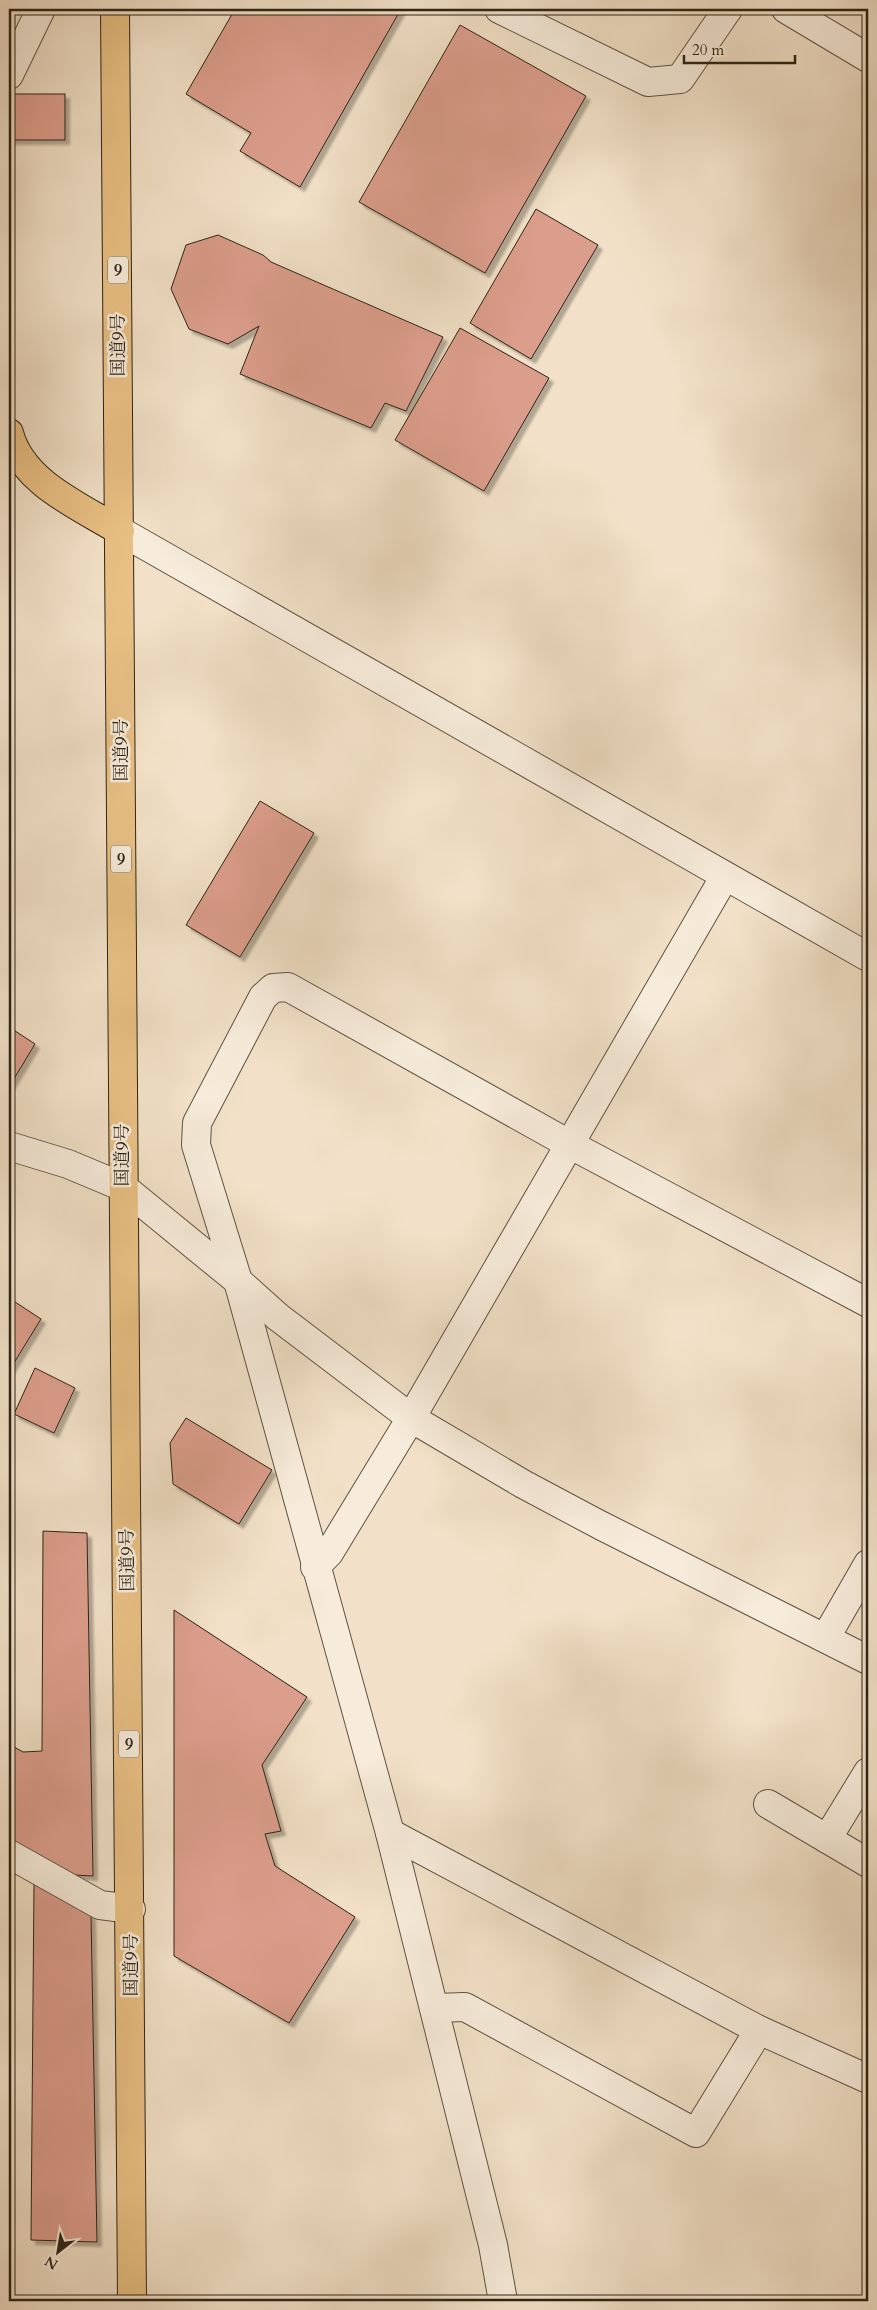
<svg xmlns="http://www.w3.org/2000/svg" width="877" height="2310" font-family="Cardo,'Noto Serif JP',serif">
	<defs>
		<filter id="shadow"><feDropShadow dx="4.5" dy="4.5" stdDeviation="1" flood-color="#0004"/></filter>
	</defs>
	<rect width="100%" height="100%" fill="#f2e1c8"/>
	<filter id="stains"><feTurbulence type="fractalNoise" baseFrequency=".004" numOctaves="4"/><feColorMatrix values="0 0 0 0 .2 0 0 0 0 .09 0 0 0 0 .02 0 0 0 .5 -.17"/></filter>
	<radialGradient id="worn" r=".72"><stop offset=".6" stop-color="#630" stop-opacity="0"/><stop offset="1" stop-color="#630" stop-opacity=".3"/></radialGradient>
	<g fill="#dc9e8c" stroke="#2d2418" filter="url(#shadow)">
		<path d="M235 9H401L300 187 240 151 251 133 186 94Z"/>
		<path d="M460 25 586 96 485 273 359 202Z"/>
		<rect x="9" y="94" width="56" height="46"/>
		<path d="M536 209 598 245 531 359 470 323Z"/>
		<path d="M218 235 263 255 271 262 443 337 406 411 385 403 371 428 240 374 259 326 228 344 189 329 171 289 186 245Z"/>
		<path d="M460 328 549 378 484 491 395 440Z"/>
		<path d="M260 801 314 833 240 957 186 925Z"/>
		<path d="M9 1027 35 1044 9 1087Z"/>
		<path d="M9 1298 41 1319 9 1371Z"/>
		<path d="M35 1368 75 1388 54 1433 14 1414Z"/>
		<path d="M186 1418 272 1470 239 1524 173 1484 170 1443Z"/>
		<path d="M43 1531 87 1533 93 1876 73 1875 9 1838V1744L23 1752 42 1751Z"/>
		<path d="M174 1610 307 1697 262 1765 281 1831 265 1834 275 1866 355 1917 289 2023 174 1956Z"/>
		<path d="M34 1882 91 1915 97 2242 31 2240Z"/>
	</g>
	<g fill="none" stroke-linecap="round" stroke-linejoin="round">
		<defs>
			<g id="minor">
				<path d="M499 9 648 82 680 79 728 9"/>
				<path d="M786 9 868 58"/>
				<path d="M9 75 41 9"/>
				<path d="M120 531 868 957"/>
				<path d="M9 1146 68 1164 123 1187 238 1281 278 1317 411 1418 523 1484 600 1525 868 1660"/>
				<path d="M315 1567 329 1553 411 1418 725 876"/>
				<path d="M826 1637 868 1564"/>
				<path d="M768 1804 868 1863"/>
				<path d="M390 1833 759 2030 868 2079"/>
				<path d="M827 1839 868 1772"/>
				<path d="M9 1854 100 1905 131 1909"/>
				<path d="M434 2008 465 2007 696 2133 759 2030"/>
				<path d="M503 2301 493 2245 390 1833 238 1281 196 1145 197 1123 263 997 273 988 288 987 569 1144 868 1303"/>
			</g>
			<path id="major" d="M9 433C22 483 80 506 120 531"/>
			<path id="highway" d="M115 9 132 2301"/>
		</defs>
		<use href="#minor" stroke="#5e5344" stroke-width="30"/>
		<use href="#major" stroke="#2d2418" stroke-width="30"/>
		<use href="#highway" stroke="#2d2418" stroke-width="30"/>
		<use href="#minor" stroke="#f7ecdb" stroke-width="28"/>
		<use href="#major" stroke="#e9c084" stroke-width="28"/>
		<use href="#highway" stroke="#e9c084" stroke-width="28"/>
	</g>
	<g text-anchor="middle" stroke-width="5" stroke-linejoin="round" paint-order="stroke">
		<g fill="#f7ecdb" stroke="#6a6052" stroke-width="1">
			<rect x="108" y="256.5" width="20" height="27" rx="4"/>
			<rect x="111" y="845.5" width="20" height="27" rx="4"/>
			<rect x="119" y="1730.5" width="20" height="27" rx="4"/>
		</g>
		<g font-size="16" font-weight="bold" fill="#2d2418">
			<text x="118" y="276">9</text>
			<text x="121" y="865">9</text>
			<text x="129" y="1750">9</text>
		</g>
		<g font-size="18" fill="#2d2418" stroke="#f7ecdb">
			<text transform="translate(118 345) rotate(-90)" y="6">国道9号</text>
			<text transform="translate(121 750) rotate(-90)" y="6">国道9号</text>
			<text transform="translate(122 1155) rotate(-90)" y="6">国道9号</text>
			<text transform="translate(127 1560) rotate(-91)" y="6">国道9号</text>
			<text transform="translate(131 1965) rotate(-90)" y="6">国道9号</text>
		</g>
	</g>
	<rect width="877" height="2310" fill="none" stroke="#f2e1c8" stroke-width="30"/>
	<rect x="10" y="10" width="857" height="2290" fill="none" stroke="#2d2418" stroke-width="2.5"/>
	<rect x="15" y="15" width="847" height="2280" fill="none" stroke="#2d2418"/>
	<g transform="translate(58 2252) rotate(211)" stroke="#f7ecdb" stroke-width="4" paint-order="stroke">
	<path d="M0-4L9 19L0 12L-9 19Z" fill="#2d2418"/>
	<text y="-8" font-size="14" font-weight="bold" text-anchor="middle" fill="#2d2418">N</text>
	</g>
	<path d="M684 55v8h111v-8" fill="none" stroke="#2d2418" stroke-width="2.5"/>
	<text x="692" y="55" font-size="15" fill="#2d2418" stroke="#f7ecdb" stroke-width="4" paint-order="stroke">20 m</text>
	<rect width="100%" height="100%" filter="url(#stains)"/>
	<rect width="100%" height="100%" fill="url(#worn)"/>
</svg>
